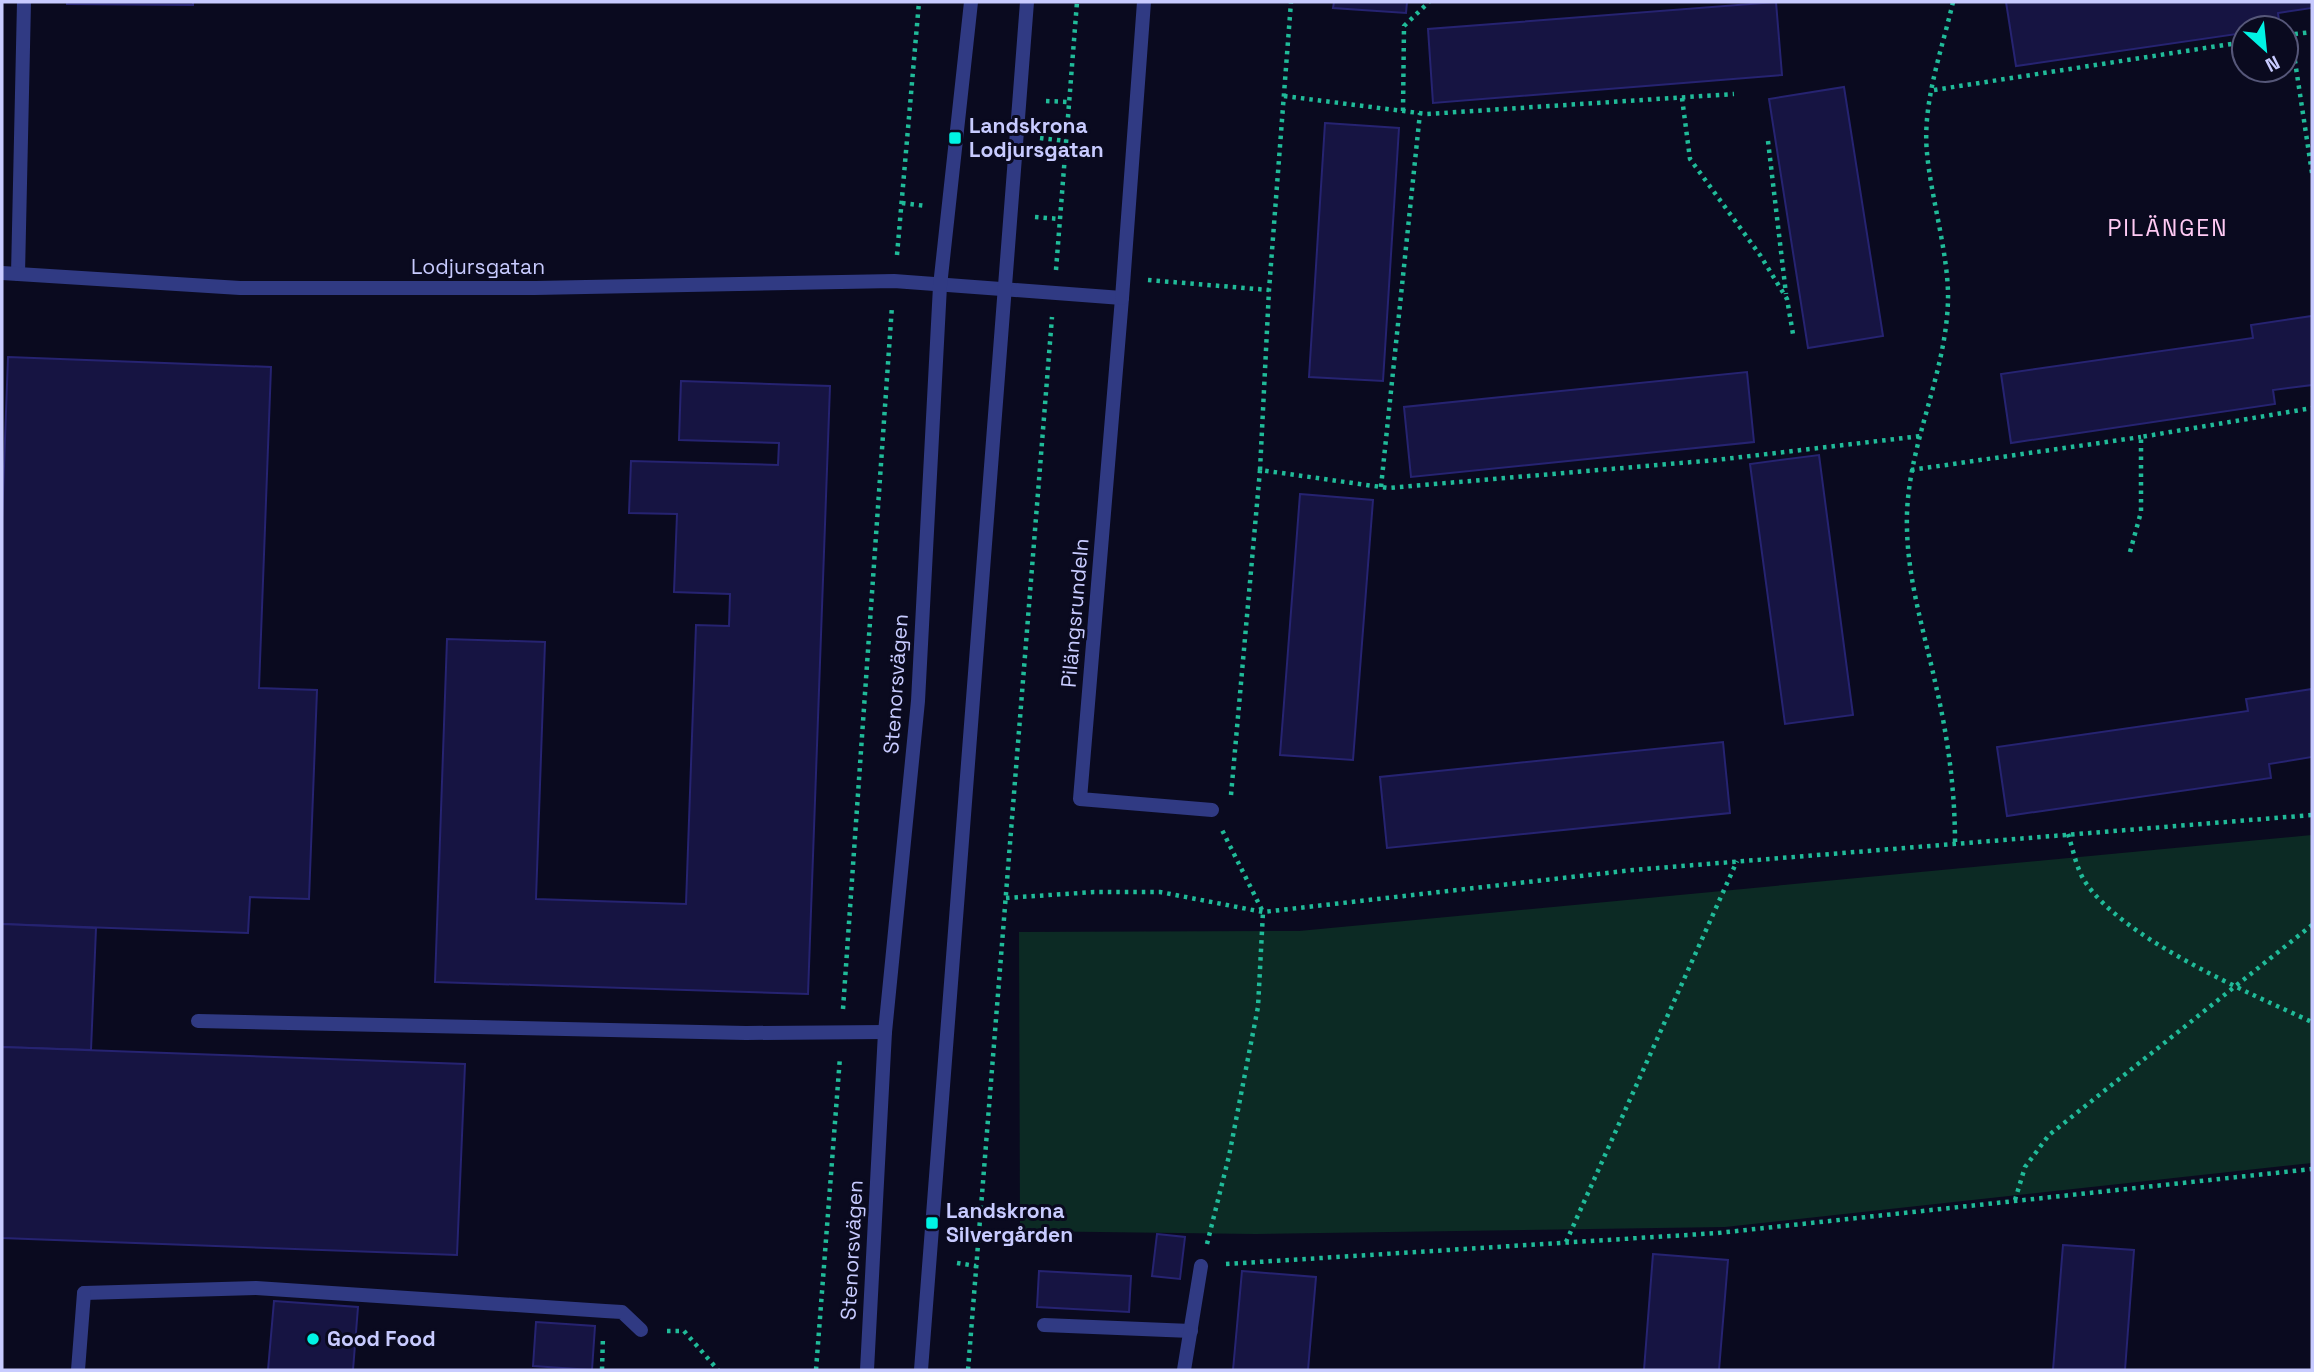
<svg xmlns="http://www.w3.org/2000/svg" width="2314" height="1372" font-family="'Space Grotesk',sans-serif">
	<rect width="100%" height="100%" fill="#0a0a1f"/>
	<path fill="#0c2a24" d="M2312 835V1163L1725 1227 1256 1234 1020 1231 1019 932 1299 931Z"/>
	<g fill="#161442" stroke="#262371" stroke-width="2">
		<path d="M67 2H193V5L67 4Z"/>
		<path d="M1334 2H1407L1406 13 1333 8Z"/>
		<path d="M1776 2 1782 75 1433 103 1428 29Z"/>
		<path d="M2006 2H2312V8L2278 13 2280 28H2244V33L2016 66Z"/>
		<path d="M1844 87 1883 336 1808 348 1769 99Z"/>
		<path d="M1325 123 1399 128 1383 381 1309 377Z"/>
		<path d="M2312 316V385L2273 390 2275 404 2011 443 2001 374 2253 338 2251 325Z"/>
		<path d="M8 357 271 367 259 688 317 690 309 899 250 897 248 933 2 924V521Z"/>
		<path d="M1747 372 1754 442 1411 477 1404 407Z"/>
		<path d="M681 381 830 386 808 994 435 982 447 639 545 642 536 899 686 904 696 625 729 626 730 594 674 592 677 514 629 513 631 461 778 465 779 443 679 440Z"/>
		<path d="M1819 455 1853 715 1785 724 1750 464Z"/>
		<path d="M1300 494 1373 500 1353 760 1280 755Z"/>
		<path d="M2312 689V757L2269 764 2271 778 2007 816 1997 747 2248 711 2246 699Z"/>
		<path d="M1723 742 1730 813 1387 848 1380 777Z"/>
		<path d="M2 924 96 928 91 1050 2 1047Z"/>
		<path d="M2 1047 465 1064 457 1255 2 1238Z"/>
		<path d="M1157 1234 1185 1237 1180 1279 1152 1276Z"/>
		<path d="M2063 1245 2134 1250 2125 1370H2053Z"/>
		<path d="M1653 1254 1728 1260 1719 1370H1644Z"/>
		<path d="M1039 1271 1131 1276 1129 1312 1037 1307Z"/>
		<path d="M1242 1271 1316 1277 1308 1370H1233Z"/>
		<path d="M274 1301 358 1307 353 1370H268Z"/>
		<path d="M536 1322 595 1326 592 1370 533 1366Z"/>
	</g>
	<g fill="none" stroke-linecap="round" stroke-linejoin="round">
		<g stroke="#20bb99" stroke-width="4.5" stroke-dasharray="3.5 5" stroke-linecap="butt">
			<path d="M1953 2C1942 50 1922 103 1927 153 1931 198 1949 256 1948 300 1946 379 1904 451 1907 529 1908 582 1925 635 1936 686 1948 738 1955 790 1955 843"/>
			<path d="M2286 35 2312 32"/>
			<path d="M2291 35 2312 173"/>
			<path d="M1934 90 2244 42"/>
			<path d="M1284 96 1427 114 1734 94"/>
			<path d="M1682 98 1690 159 1760 255 1787 299 1793 334"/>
			<path d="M1046 101 1069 102"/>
			<path d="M1403 111 1404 26 1429 2"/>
			<path d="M1040 138 1066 141"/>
			<path d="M1768 141 1786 294"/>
			<path d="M902 203 926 206"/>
			<path d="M1035 217 1060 219"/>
			<path d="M897 255 919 2"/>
			<path d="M1056 270 1077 2"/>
			<path d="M1148 280 1269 290"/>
			<path d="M1260 470 1269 290 1291 2"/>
			<path d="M1911 470 2141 437"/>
			<path d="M1381 487 1420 113"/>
			<path d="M2130 552 2141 512V437L2312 408"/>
			<path d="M1231 795 1260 470 1388 488 1716 460 1921 436"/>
			<path d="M2068 834C2073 849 2076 867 2084 880 2120 938 2249 993 2312 1022"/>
			<path d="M1006 898 1094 892H1160L1263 912 1633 870 2312 815"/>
			<path d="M843 1009 892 306"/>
			<path d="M2015 1200 2025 1167 2049 1135 2312 925"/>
			<path d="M1566 1242 1737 861"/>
			<path d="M1207 1244 1229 1156 1258 1007 1263 912 1222 830"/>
			<path d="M957 1263 976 1266"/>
			<path d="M1226 1264 1718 1233 2312 1169"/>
			<path d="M667 1331H684L718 1370"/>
			<path d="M602 1370 603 1336"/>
			<path d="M816 1370 840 1057"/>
			<path d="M968 1370 1052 317"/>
		</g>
		<g stroke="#303a83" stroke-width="14">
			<path d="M18 274 24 2"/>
			<path d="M198 1021 746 1033 885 1032"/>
			<path d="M84 1293 256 1288 605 1311 622 1312 641 1330"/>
			<path d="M1044 1325 1191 1331"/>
		</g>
		<g stroke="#303a83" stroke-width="14">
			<path d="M2 273 240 288H535L894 281 1122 298 1080 799 1212 810"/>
			<path d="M1122 298 1144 2"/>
			<path d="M78 1370 84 1293"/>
			<path d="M1184 1370 1201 1266"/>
		</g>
		<g stroke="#303a83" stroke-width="14">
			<path d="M867 1370 885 1032 918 701 940 286 971 2"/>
			<path d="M921 1370 1027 2"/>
		</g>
	</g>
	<g fill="#00f3e4" stroke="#0a0a1f" stroke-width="2.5">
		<rect x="948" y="131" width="14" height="14" rx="3.5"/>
		<rect x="925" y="1216" width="14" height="14" rx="3.5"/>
		<circle cx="313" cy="1339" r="7"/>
	</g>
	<g text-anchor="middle" stroke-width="6" stroke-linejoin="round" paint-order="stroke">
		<g font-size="21" font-weight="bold" fill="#c8cbff" stroke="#0a0a1f" text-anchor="start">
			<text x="969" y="133">Landskrona<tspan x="969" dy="24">Lodjursgatan</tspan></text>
			<text x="946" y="1218">Landskrona<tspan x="946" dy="24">Silvergården</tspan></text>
			<text x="327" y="1346">Good Food</text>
		</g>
		<g font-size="21" fill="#c8cbff" stroke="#0a0a1f">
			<text x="478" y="274">Lodjursgatan</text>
			<text transform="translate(1075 613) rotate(-85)" y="7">Pilängsrundeln</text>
			<text transform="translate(896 684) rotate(-86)" y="7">Stenorsvägen</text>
			<text transform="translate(852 1250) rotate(-87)" y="7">Stenorsvägen</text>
		</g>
		<g font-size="23" letter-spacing="2" fill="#ffcaf4" stroke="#0a0a1f">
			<text x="2168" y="236">PILÄNGEN</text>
		</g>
	</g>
	<rect width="2314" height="1372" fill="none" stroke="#c8cbff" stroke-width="7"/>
	<g transform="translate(2265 49) rotate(153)"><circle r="33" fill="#0a0a1f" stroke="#565779" stroke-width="2"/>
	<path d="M0-5L12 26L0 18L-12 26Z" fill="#00f3e4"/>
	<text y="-10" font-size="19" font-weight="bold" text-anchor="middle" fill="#c8cbff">N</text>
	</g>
</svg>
